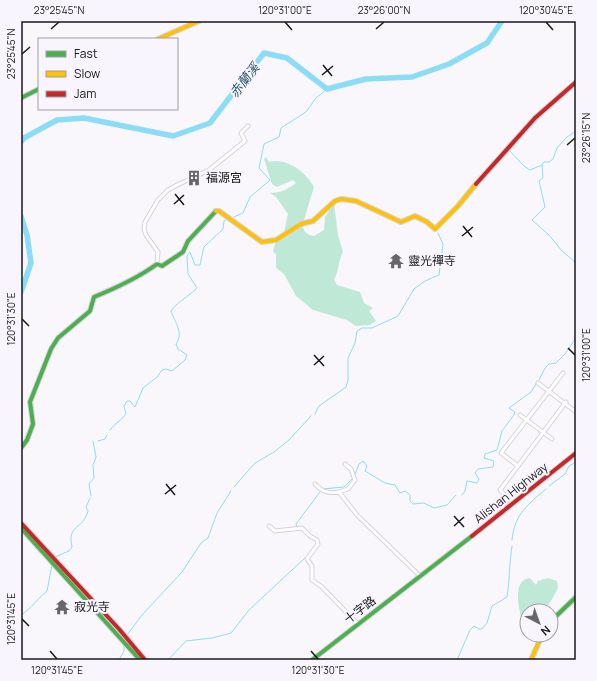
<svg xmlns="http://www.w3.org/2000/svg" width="597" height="681" font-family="Manrope,'Noto Sans TC',sans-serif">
	<rect width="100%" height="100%" fill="#f9f7fc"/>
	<g fill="#bfe9d6">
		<path d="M266 157 269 162C286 157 306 172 314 187L303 223C302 230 306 235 314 236L324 230 325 217 334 203 338 235 343 252C338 261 339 271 334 280L337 285 360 292 364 303 373 308 369 311 376 321 370 325 356 326 347 320 313 310 296 296 284 274 276 268V254L273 251 275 244 284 233 288 214 276 197 270 193C281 193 288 189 296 183L293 180 277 187 272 184 264 159Z"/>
		<path d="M530 578 536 585 538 581 548 578 557 581 558 588C549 605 548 611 527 611V630L525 631C521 618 509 580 530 578Z"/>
	</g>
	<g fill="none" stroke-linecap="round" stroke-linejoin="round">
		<g stroke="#8bdcf6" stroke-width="1">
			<path d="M576 131 567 137 557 148 553 159 549 162H544L542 165 543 178 539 181 545 207 532 220 549 235 562 251 574 261 576 266"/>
			<path d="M509 150 524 166 530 170 542 165"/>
			<path d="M234 217 243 213 250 197 270 180 259 168 264 144 279 137 281 128 306 112 316 98 327 89"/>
			<path d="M539 380 545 368 549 364 556 363 565 354 576 338"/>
			<path d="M315 414 319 406 346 387 348 380V358L355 343 357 331 362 328H372L398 316 414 289 425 281 439 275 443 244 438 233"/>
			<path d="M110 430C115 423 121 421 126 414L124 406 127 401H130L135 407 143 388 157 377 162 370 166 369 172 371 185 360 187 355 178 349 176 344C184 332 175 323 171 311 176 303 189 296 197 288L188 274 187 256 190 252 195 265H200L204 247 223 229 224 221 227 219"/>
			<path d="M98 441 105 439 107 435"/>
			<path d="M355 474 359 464 363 461 367 466 365 471 385 483 395 485 400 493 405 491 410 495V501L413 504 424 503 434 508 447 505 456 495"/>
			<path d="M549 486 565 474 569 466 576 462"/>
			<path d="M234 487 255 463 274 452 289 440 311 416"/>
			<path d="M322 489 344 487 352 479"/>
			<path d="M462 495 465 491 467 481 477 483 479 479 475 473 478 469 493 467 494 461 484 458 485 454 497 450 502 431 514 415 515 412 509 408 531 392 536 384"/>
			<path d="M91 496 89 484 94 478 93 465 96 457 93 441"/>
			<path d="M297 528 296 524 320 492"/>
			<path d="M512 540C514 515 528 504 546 489"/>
			<path d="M55 557 69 551 72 547C67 524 83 530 88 511L86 507 90 498"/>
			<path d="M21 615C32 608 37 599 47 591L52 565"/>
			<path d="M127 635 142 615 182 572 201 543 208 538 217 513 231 491"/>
			<path d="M119 660 124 651V645"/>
			<path d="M168 660 186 641 212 638 231 633 249 610 306 557"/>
			<path d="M457 660 470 630 474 626 479 629H482L487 623 492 606 507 597C510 580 509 563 512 546"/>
		</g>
		<g stroke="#8bdcf6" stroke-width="5.5">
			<path d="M21 142 24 138 57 120 84 118 173 136 210 123 264 53 287 58 327 89 366 79 412 77 449 64 487 43 502 21"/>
			<path d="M21 216 27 235 31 263 21 292"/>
		</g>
		<defs>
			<g id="street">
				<path d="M157 264 158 252 146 235 144 229 145 222 158 200 168 190 177 185 209 170 245 141 241 133 248 126"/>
				<path d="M538 383 576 412"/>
				<path d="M520 415 552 439"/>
				<path d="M345 464 351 469 355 480 348 489 339 492 357 515 420 576"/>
				<path d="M518 466 501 453 563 373"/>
				<path d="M315 484C322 492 329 494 339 492"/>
				<path d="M505 511 502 507 508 498 500 490 566 402"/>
				<path d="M269 526 275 531 302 528 310 536 317 540 318 544 307 559 312 566V580L322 587 358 624"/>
			</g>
			<g id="fast">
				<path d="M21 98 39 89"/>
				<path d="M21 448 27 440 33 424 30 402 51 349 58 338 90 311 94 297C116 288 138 278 157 264L162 266 183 252 188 241 216 211"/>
				<path d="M21 528 140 660"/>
				<path d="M551 621 576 597"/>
				<path d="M312 660 472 536"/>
			</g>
			<g id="slow">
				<path d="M158 39 199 21"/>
				<path d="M216 211H219L262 242 276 240 301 224 313 221 335 201 341 199 356 201 401 222 415 216 427 222 435 229 458 206 476 184"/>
				<path d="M531 660 542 635"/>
			</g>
			<g id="jam">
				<path d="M476 184 535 118 576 82"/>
				<path d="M21 523 119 629 145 660"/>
				<path d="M472 536 576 453"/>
			</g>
		</defs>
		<use href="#street" stroke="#d5d3d7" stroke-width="5"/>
		<use href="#fast" stroke="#d5d3d7" stroke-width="6"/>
		<use href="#slow" stroke="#d5d3d7" stroke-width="6"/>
		<use href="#jam" stroke="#d5d3d7" stroke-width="6"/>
		<use href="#street" stroke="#fefeff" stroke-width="3"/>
		<use href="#fast" stroke="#4caf50" stroke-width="4"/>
		<use href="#slow" stroke="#ffc107" stroke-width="4"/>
		<use href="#jam" stroke="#c62828" stroke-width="4"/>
	</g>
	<path fill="none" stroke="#1a181b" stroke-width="1.5" d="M285 22 292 30M546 22 553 30M51 29 59 22M376 29 384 22M22 54 30 47M323 65 332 76M322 75 333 66M567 145 575 138M175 194 184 205M174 204 184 195M463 226 472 237M462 236 473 227M22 319 29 326M568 348 575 355M314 355 324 366M314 365 324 356M166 484 175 495M165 494 176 485M454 516 464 527M454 526 464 517M22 619 29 626M50 651 57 659M311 651 318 659"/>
	<defs>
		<symbol id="building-bare" viewBox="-9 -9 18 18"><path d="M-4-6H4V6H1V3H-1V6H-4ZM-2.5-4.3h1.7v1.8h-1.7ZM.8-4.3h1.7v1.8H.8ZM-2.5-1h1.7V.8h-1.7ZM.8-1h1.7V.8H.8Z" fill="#68666a" stroke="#f8f5fe" stroke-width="2.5" paint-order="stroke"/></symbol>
		<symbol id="temple-bare" viewBox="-9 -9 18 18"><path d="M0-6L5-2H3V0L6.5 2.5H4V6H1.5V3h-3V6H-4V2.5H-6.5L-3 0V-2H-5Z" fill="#68666a" stroke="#f8f5fe" stroke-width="2.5" paint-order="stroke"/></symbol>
	</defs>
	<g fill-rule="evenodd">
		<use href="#building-bare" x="183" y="167" width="22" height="22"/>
		<use href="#temple-bare" x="385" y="250" width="22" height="22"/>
		<use href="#temple-bare" x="51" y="596" width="22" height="22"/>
	</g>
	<g text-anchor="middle" stroke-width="4" stroke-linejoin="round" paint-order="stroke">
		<g font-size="12" fill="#1a181b" stroke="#f8f5fe" text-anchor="start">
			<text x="206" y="182">福源宮</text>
			<text x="408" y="265">靈光禪寺</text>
			<text x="74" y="611">寂光寺</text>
		</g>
		<g font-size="12" fill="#1a181b" stroke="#f8f5fe">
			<text transform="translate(511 493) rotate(-38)" y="4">Alishan Highway</text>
			<text transform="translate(360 610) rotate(-38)" y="4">十字路</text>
		</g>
		<g font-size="13" font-style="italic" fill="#2a5b6a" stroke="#f8f5fe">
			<text transform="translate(244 80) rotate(-52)" y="5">赤蘭溪</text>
		</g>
	</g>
	<rect width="597" height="681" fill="none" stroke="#f8f5fe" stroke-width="44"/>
	<rect x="38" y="38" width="140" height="72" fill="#f8f5fe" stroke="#9f9da3"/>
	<rect x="46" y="51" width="20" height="6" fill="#4caf50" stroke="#9f9da3"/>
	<text x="74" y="58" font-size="12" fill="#1a181b">Fast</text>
	<rect x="46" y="71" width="20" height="6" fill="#ffc107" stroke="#9f9da3"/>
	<text x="74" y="78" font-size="12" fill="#1a181b">Slow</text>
	<rect x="46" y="91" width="20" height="6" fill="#c62828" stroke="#9f9da3"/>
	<text x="74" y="98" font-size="12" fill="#1a181b">Jam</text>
	<g transform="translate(539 623) rotate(139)"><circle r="19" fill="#f8f5fe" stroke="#9f9da3"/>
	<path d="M0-3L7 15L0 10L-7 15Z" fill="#68666a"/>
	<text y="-6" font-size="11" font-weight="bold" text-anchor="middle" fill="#1a181b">N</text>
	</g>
	<rect x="22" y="22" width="553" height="637" fill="none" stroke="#1a181b" stroke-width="1.5"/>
	<g font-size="10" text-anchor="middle" fill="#1a181b">
		<text x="59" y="14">23°25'45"N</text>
		<text x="285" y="14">120°31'00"E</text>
		<text x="384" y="14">23°26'00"N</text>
		<text x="546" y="14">120°30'45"E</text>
		<text transform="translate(11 54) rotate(-90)" y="4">23°25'45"N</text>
		<text transform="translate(586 138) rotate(-90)" y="4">23°26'15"N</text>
		<text transform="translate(11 319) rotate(-90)" y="4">120°31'30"E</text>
		<text transform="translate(586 355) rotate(-90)" y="4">120°31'00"E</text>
		<text transform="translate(11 619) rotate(-90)" y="4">120°31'45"E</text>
		<text x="57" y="674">120°31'45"E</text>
		<text x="318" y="674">120°31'30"E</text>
	</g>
</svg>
